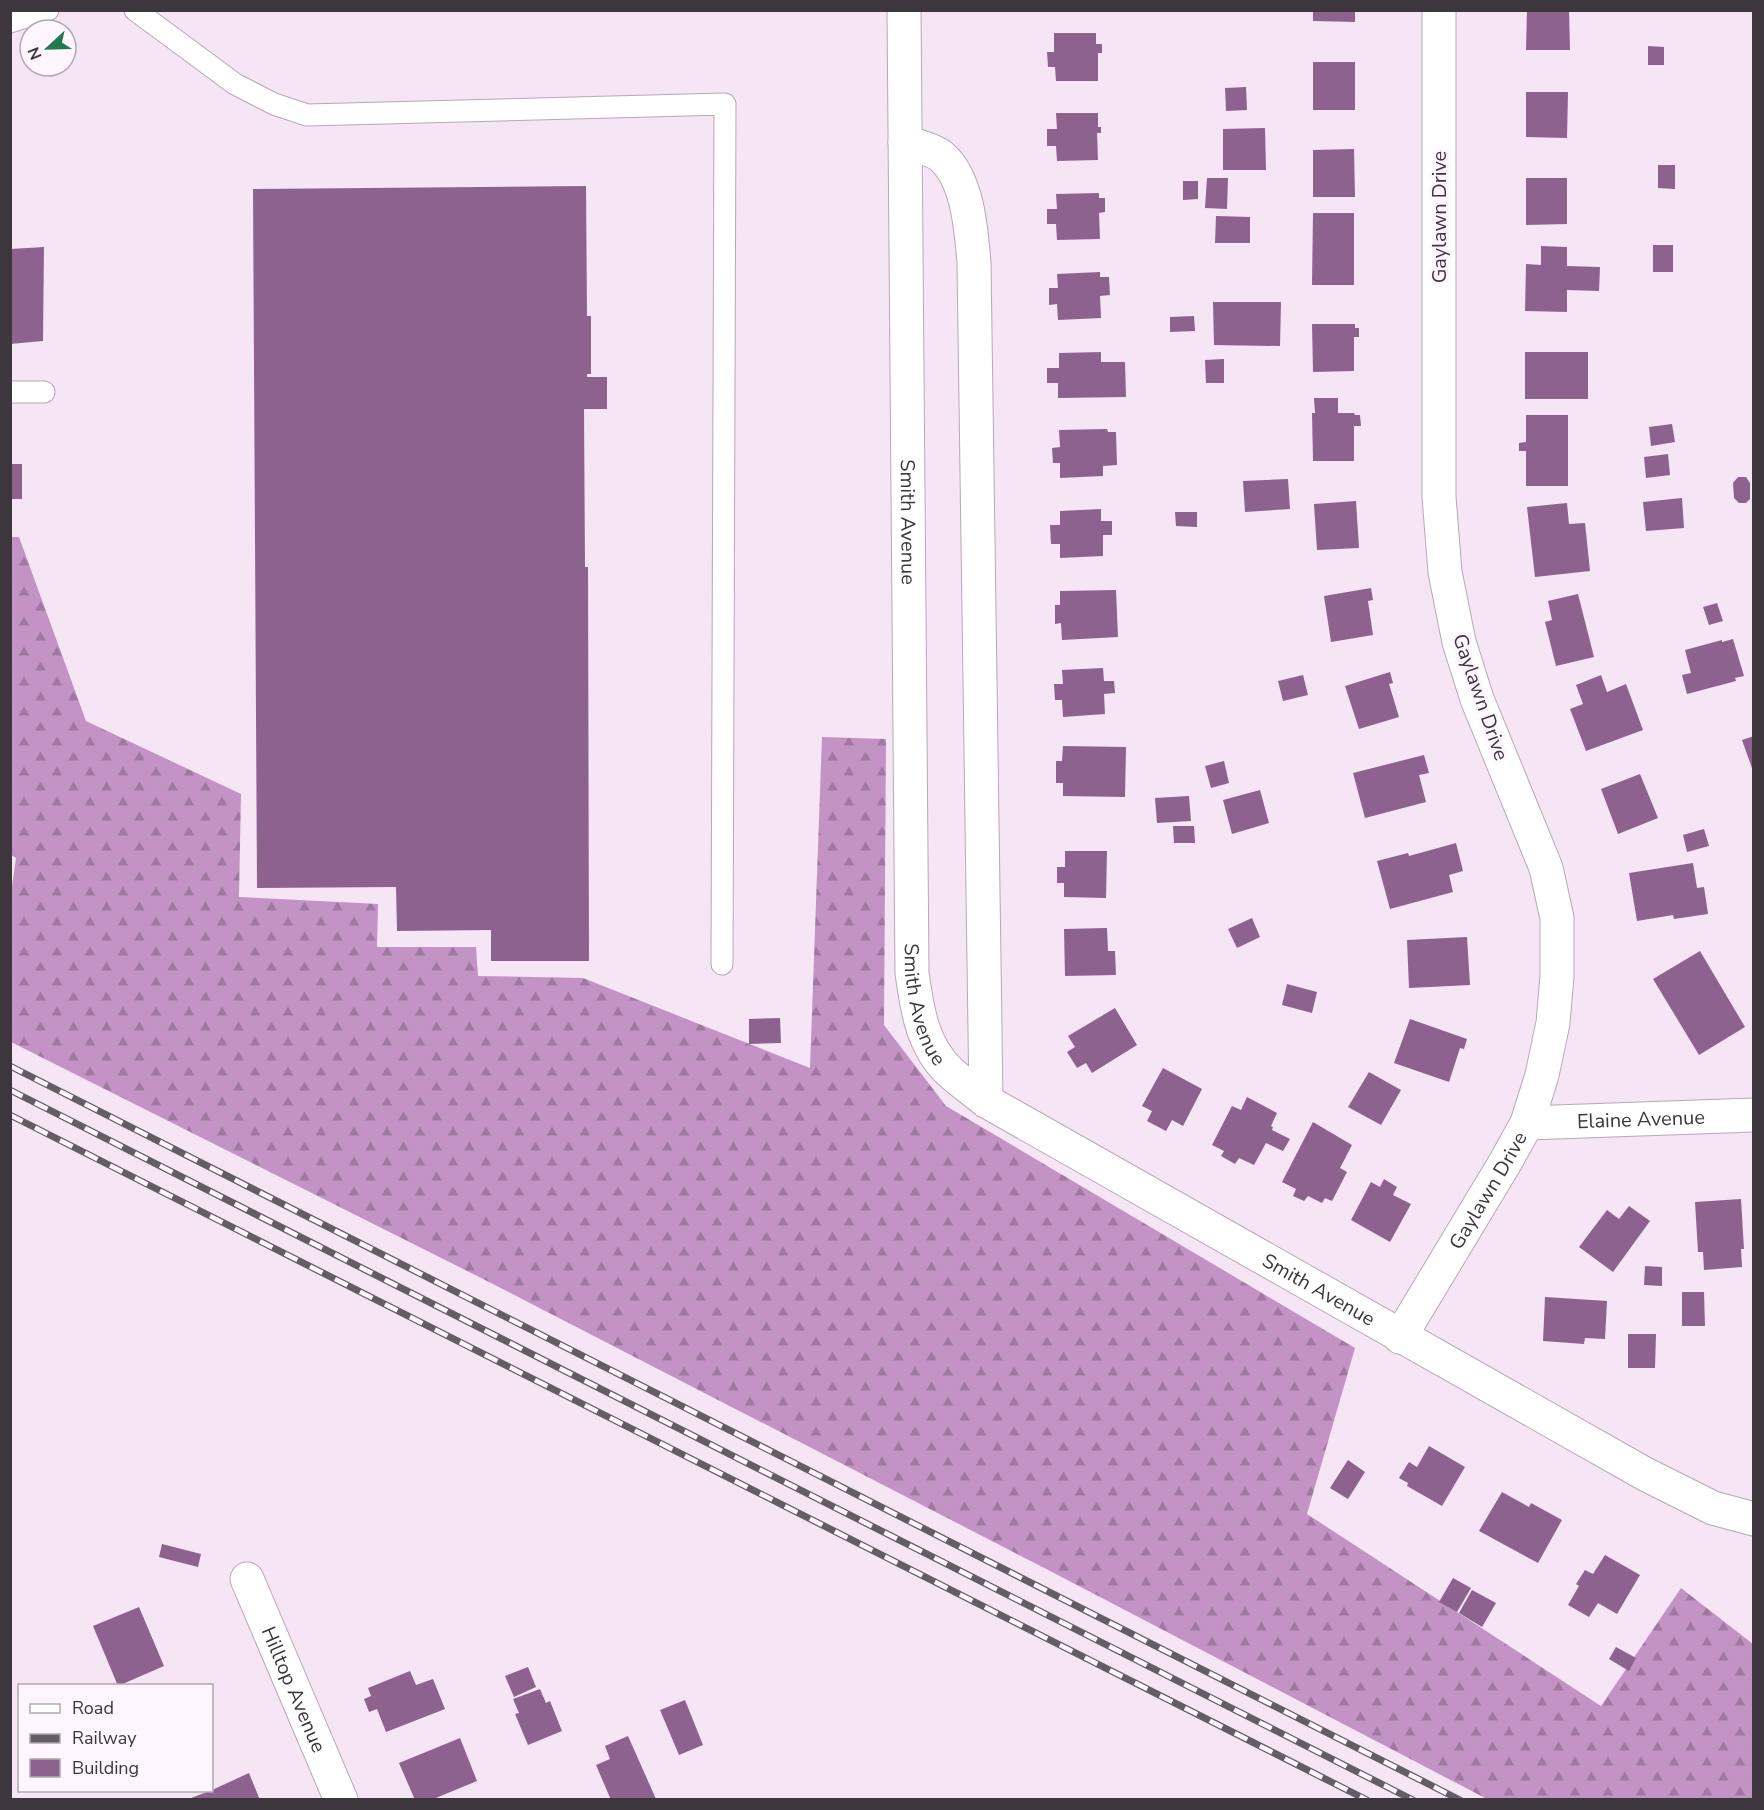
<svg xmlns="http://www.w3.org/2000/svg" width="1764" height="1810" font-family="'Nunito Sans',sans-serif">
	<defs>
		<pattern id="forest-firs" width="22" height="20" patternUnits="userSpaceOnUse" patternTransform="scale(1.5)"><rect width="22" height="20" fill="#c293c4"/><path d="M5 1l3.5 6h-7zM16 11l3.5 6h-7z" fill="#9f79a0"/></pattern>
	</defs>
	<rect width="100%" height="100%" fill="#f5e5f5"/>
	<path fill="url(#forest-firs)" d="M10 537H19L86 721 241 794 239 897 378 904 377 947H476L478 976 583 978 810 1068 822 737 886 739 884 1025 946 1106 1355 1348 1307 1514 1601 1706 1681 1588 1753 1644V1799H1487L1052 1572 491 1283 11 1042 10 901 16 858 11 855Z"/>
	<g fill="#8d628f">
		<path d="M1313 10H1355V22L1313 21Z"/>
		<path d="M1527 10H1569L1570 50H1526Z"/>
		<path d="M1054 33H1096V44H1102V53H1098V81H1056L1055 67H1048L1047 52H1054Z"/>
		<path d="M1648 46 1664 47V65H1648Z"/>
		<rect x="1313" y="62" width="42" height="48"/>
		<path d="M1246 87 1247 110 1226 111 1225 88Z"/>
		<path d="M1526 92H1568L1567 138 1526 137Z"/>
		<path d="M1056 113H1098V127H1101V133H1097L1098 160 1057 161 1056 146H1047V129H1057Z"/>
		<path d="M1265 128 1266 170H1223V129Z"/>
		<path d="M1354 149 1355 197H1313V150Z"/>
		<path d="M1658 165H1675V189L1658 188Z"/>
		<path d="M1207 178H1228L1227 209 1205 208Z"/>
		<path d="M1526 178H1567V224L1526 225Z"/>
		<path d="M1183 181H1198V199L1183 200Z"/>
		<path d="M586 186 587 316H591V374H587V377H607V409H584L585 567H588L589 961H491V930L397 931 396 887 257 888 253 189Z"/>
		<path d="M1099 193V198H1105V212L1099 213 1100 239 1057 240 1056 224H1047V209H1057L1056 194Z"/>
		<path d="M1313 213H1354V285H1312Z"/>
		<path d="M1216 216 1250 217V243H1215Z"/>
		<rect x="1653" y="245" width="20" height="27"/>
		<path d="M1541 246 1567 247V266L1600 267 1599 291 1567 290V312L1525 311 1526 264 1541 265Z"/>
		<path d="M44 247 43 341 10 344V249Z"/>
		<path d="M1100 272V277H1109L1110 295 1100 296 1101 318 1058 320 1057 304 1049 305V288H1058L1057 274Z"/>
		<path d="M1213 302H1281L1280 346 1214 345Z"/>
		<path d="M1194 316 1195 331 1170 332V317Z"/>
		<path d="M1312 324H1355V328H1359V337H1354V371L1313 372Z"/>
		<path d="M1101 352V362H1125L1126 397 1058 398V383H1047V368H1059V353Z"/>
		<rect x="1525" y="352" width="63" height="47"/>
		<path d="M1224 359V383H1206L1205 360Z"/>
		<path d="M1314 398H1338V413H1354L1355 415H1360L1361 426H1354V461H1313L1312 413H1315Z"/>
		<path d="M1526 415H1568V486H1526V451H1519V443L1526 442Z"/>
		<path d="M1672 424 1675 442 1651 446 1649 427Z"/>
		<path d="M1107 429 1108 432H1116L1117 465 1103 466V476L1060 478V463H1053L1052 448 1060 447 1059 430Z"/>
		<path d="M1668 454 1670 475 1646 478 1644 457Z"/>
		<rect x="10" y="464" width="12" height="35"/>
		<path d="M1738 477H1746L1750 483V499L1746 503H1739L1734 498 1733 483Z"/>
		<path d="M1288 479 1290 509 1245 512 1243 481Z"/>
		<path d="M1682 498 1684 528 1646 531 1643 502Z"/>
		<path d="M1356 501 1359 548 1317 550 1314 504Z"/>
		<path d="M1567 503 1569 524 1585 523 1590 571 1535 577 1527 507Z"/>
		<path d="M1101 509V521H1112V535H1103V556L1060 558V544H1051L1050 525H1060V511Z"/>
		<path d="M1175 512H1197V527L1176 526Z"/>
		<path d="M1371 588 1373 600 1368 601 1373 635 1331 642 1324 596Z"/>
		<path d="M1116 590 1118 637 1062 640 1061 623 1055 624V605H1060V591Z"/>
		<path d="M1578 594 1594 657 1556 666 1545 622 1552 620 1548 601Z"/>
		<path d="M1717 603 1723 621 1709 625 1703 607Z"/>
		<path d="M1733 639 1744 676 1735 678 1736 681 1687 694 1682 675 1691 673 1685 650 1722 640V642Z"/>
		<path d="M1103 668 1104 681H1114L1115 693 1104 694 1105 714 1063 717 1062 700H1055L1054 684H1063L1062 670Z"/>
		<path d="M1390 672 1393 683 1389 684 1399 717 1359 729 1345 686Z"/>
		<path d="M1303 675 1308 695 1283 701 1278 681Z"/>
		<path d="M1601 675 1607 692 1626 684 1643 730 1586 751 1570 709 1583 704 1576 685Z"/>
		<path d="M1754 736V771H1753L1742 740Z"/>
		<path d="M1063 746 1126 747 1125 797 1063 796V783H1056V761H1062Z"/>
		<path d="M1424 755 1429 773 1419 775 1426 802 1365 818 1353 773Z"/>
		<path d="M1224 761 1229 783 1211 788 1205 766Z"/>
		<path d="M1640 774 1658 818 1618 834 1601 789Z"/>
		<path d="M1260 790 1269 823 1232 834 1223 800Z"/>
		<path d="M1189 796 1191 821 1157 823 1155 798Z"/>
		<path d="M1173 826H1194L1195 843H1174Z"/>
		<path d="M1704 829 1709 846 1687 852 1683 835Z"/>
		<path d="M1456 843 1463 871 1449 875 1453 892 1390 909 1377 861 1408 853 1409 856Z"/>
		<path d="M1065 851H1107L1106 898 1064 897V883H1057V867H1065Z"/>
		<path d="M1693 863 1697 888 1704 887 1708 914 1674 919 1673 915 1637 921 1629 873Z"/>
		<path d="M1252 918 1260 937 1237 948 1228 929Z"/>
		<path d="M1107 928 1108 951H1115L1116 975 1065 976 1064 929Z"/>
		<path d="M1467 937 1470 985 1409 988 1407 940Z"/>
		<path d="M1700 951 1745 1027 1699 1055 1653 979Z"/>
		<path d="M1287 984 1317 992 1312 1013 1282 1005Z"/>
		<path d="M1115 1008 1137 1045 1092 1073 1086 1063 1077 1068 1067 1052 1075 1047 1068 1036Z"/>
		<path d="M780 1018 781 1043 749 1044V1019Z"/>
		<path d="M1410 1019 1467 1039 1464 1049 1460 1048 1449 1082 1394 1063Z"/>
		<path d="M1163 1068 1202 1089 1183 1126 1172 1120 1166 1131 1147 1121 1152 1111 1142 1106Z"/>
		<path d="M1369 1072 1401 1090 1381 1125 1348 1107Z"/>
		<path d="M1247 1097 1277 1113 1271 1126 1273 1127 1272 1130 1290 1139 1283 1151 1266 1143 1254 1165 1239 1158 1235 1164 1221 1156 1224 1151 1212 1145 1232 1106 1241 1110Z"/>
		<path d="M1313 1122 1352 1145 1340 1168 1347 1172 1332 1201 1325 1198 1322 1203 1308 1196 1304 1201 1293 1196 1296 1189 1282 1182Z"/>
		<path d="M1384 1179 1397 1187 1393 1195 1411 1204 1390 1242 1351 1220 1371 1182 1380 1187Z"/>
		<path d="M1741 1199 1744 1249H1741L1742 1267 1704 1270 1703 1252H1698L1695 1202Z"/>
		<path d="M1629 1206 1650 1221 1613 1272 1579 1247 1607 1210 1619 1219Z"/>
		<path d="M1645 1266 1662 1267V1286L1644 1285Z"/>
		<path d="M1682 1292H1704L1705 1326H1682Z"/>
		<path d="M1545 1297 1607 1301 1605 1339 1585 1338 1584 1344 1543 1341Z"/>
		<path d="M1628 1334H1656L1655 1368H1628Z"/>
		<path d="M1429 1446 1465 1467 1442 1506 1407 1486 1408 1483 1399 1478 1409 1462 1417 1467Z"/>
		<path d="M1348 1460 1365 1472 1348 1499 1330 1488Z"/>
		<path d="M1502 1492 1529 1507 1531 1503 1562 1520 1538 1563 1479 1531Z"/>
		<path d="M162 1544 201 1554 198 1567 159 1557Z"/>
		<path d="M1605 1555 1640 1575 1617 1614 1598 1603 1589 1617 1568 1605 1579 1586 1576 1584 1585 1570 1593 1574Z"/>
		<path d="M1453 1578 1471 1588 1457 1612 1439 1602Z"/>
		<path d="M1472 1590 1496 1603 1482 1627 1459 1613Z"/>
		<path d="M139 1607 164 1666 118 1686 93 1626Z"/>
		<path d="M1616 1647 1636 1658 1629 1671 1609 1659Z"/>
		<path d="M528 1667 536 1687 514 1697 505 1676Z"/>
		<path d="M410 1671 416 1685 433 1679 445 1709 386 1732 377 1709 369 1712 364 1699 371 1696 368 1688Z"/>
		<path d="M540 1689 546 1703 550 1701 562 1731 528 1745 515 1714 519 1713 513 1699Z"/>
		<path d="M685 1700 703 1745 679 1755 660 1710Z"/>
		<path d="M628 1736 656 1799 653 1800H611L596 1765 610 1759 605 1746Z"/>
		<path d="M460 1738 477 1781 431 1800H415L399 1763Z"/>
		<path d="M249 1773 260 1800H186L212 1790Z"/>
	</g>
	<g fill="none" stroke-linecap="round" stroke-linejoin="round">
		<defs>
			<g id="lane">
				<path d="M135 10 235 84 274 104 307 115 725 104 722 964"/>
				<path d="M10 22 48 10"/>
				<path d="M10 392H44"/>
			</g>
			<g id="street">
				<path id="s1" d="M904 10 912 973C917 1009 922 1046 950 1072 961 1082 974 1091 986 1101L1645 1474 1713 1508 1754 1519"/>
				<path d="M905 142C916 146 932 149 941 156 968 179 971 229 974 262L986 1101"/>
				<path id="s2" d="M1527 1123 1754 1115"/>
				<path id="s3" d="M1400 1337 1506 1161 1527 1123 1542 1075 1553 1023 1557 976V918L1546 868 1477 699 1459 642 1445 572 1439 497V10"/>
				<path id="s4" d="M247 1579 341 1800"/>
			</g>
		</defs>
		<use href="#lane" stroke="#b7a8b7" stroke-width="23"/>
		<use href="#street" stroke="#b7a8b7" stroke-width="35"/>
		<use href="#lane" stroke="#fff" stroke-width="21"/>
		<use href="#street" stroke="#fff" stroke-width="33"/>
		<defs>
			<g id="rail">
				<path d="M10 1066 1460 1800"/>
				<path d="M10 1090 1413 1800"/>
				<path d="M10 1115 1367 1800"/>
			</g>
		</defs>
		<use href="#rail" stroke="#655d65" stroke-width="7"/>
		<use href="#rail" stroke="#fef5fe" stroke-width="4.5" stroke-dasharray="14" stroke-linecap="butt"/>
	</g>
	<g text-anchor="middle" stroke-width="6" stroke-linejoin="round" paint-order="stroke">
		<g font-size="20" fill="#3d373d" stroke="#fef5fe">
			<text transform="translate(1439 217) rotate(-90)" y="7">Gaylawn Drive</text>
			<text dy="7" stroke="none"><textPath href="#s1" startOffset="512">Smith Avenue</textPath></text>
			<text transform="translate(1481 697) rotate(71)" y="7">Gaylawn Drive</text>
			<text dy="7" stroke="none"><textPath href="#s1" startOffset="996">Smith Avenue</textPath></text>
			<text dy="7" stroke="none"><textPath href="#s2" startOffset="114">Elaine Avenue</textPath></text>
			<text dy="7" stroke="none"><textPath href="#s3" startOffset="171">Gaylawn Drive</textPath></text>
			<text dy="7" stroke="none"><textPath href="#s1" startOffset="1500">Smith Avenue</textPath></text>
			<text dy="7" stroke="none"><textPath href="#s4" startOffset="120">Hilltop Avenue</textPath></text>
		</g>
	</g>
	<rect width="1764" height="1810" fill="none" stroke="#3d373d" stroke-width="24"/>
	<rect x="18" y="1684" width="195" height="108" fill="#fef5fe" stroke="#b1a9b1" stroke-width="1.5"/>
	<rect x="30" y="1704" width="30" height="9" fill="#ffffff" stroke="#b1a9b1" stroke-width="1.5"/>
	<text x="72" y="1714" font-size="18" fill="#3d373d">Road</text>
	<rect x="30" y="1734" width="30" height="9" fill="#655d65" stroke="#b1a9b1" stroke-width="1.5"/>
	<text x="72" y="1744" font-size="18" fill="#3d373d">Railway</text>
	<rect x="30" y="1759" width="30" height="18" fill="#8d628f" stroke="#b1a9b1" stroke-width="1.5"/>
	<text x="72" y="1774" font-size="18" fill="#3d373d">Building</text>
	<g transform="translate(48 48) rotate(248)"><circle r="28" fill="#fef5fe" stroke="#b1a9b1" stroke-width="1.5"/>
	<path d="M0-4.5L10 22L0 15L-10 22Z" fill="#24794c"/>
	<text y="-9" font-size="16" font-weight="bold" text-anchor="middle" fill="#3d373d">N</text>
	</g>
</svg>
